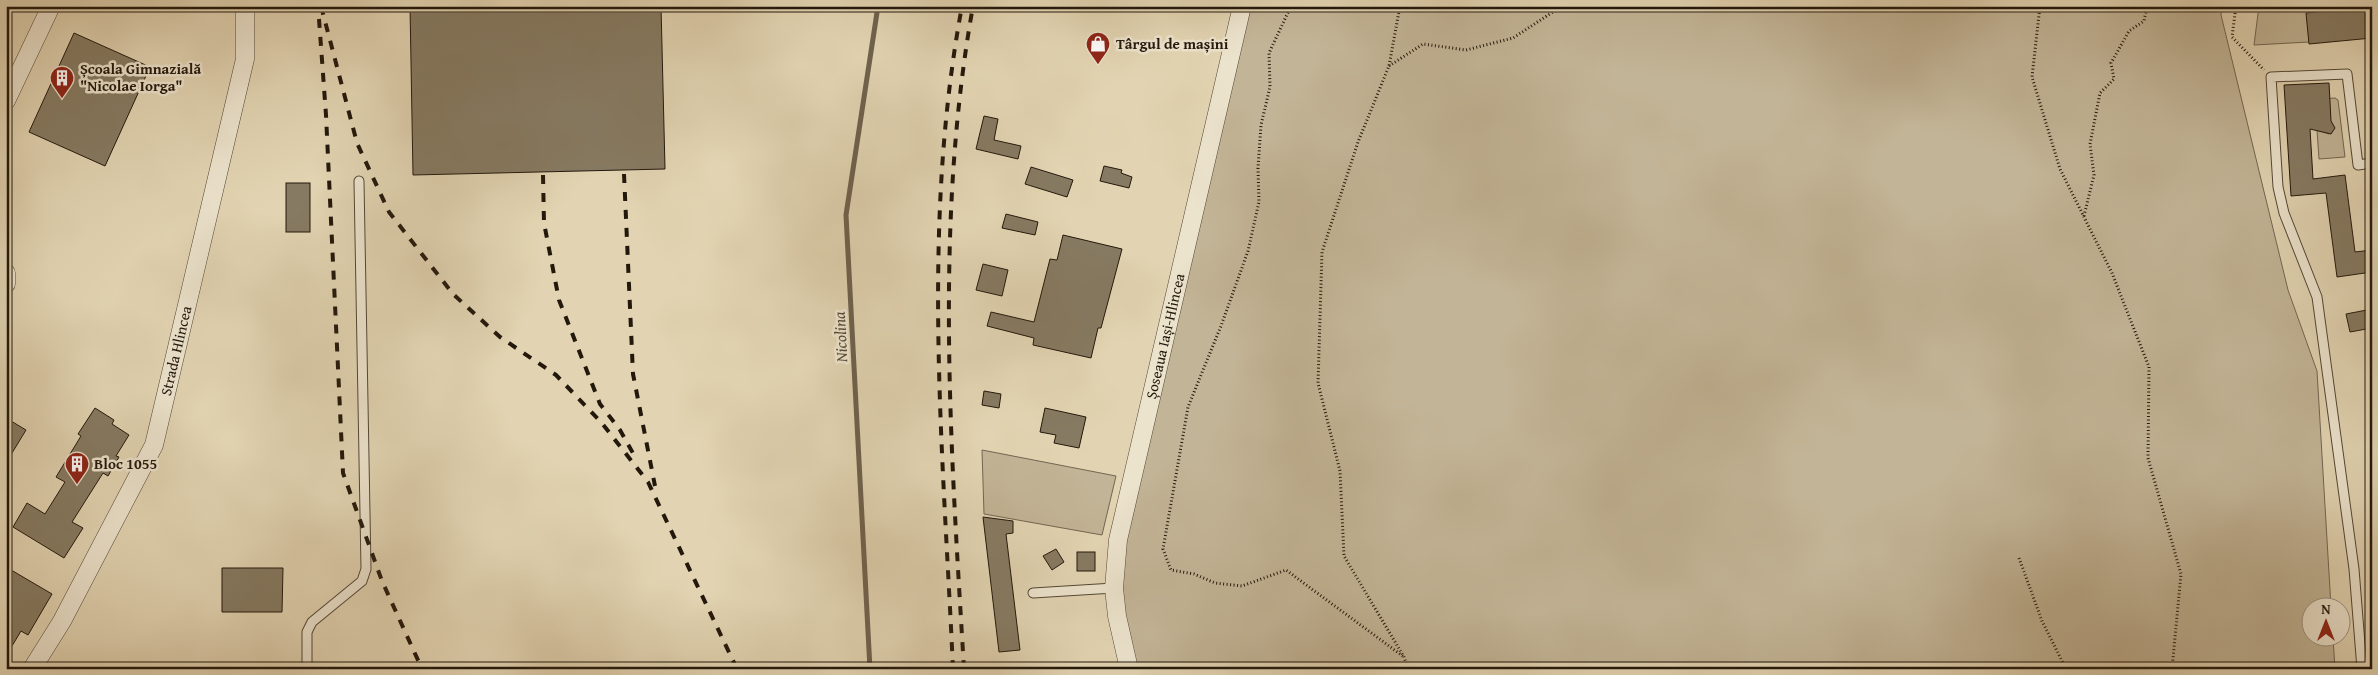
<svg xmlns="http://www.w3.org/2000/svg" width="2378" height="675" font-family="'Gentium Book Plus',serif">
	<rect width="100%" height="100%" fill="#e2d4b2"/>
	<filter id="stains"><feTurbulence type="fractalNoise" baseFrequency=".004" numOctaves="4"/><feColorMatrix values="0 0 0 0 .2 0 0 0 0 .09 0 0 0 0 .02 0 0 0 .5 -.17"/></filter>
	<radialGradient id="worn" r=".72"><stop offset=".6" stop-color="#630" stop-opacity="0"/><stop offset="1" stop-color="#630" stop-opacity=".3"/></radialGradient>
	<g fill="#c2b496" stroke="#726651">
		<path d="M1247 6H2222L2221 15 2288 290 2317 371 2331 607 2310 608V638H2333L2335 669H1134L1114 580Z"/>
		<path d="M2259 6H2347V9L2309 42 2254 45Z"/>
		<path d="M2335 98 2338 100 2345 157 2319 159 2317 130 2329 134 2334 127 2319 99Z"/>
		<path d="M982 450 1116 476 1102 535 984 514Z"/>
	</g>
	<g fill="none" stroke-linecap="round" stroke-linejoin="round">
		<path stroke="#6f624e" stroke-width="5" d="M870 669 846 215 878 6"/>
	</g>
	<g fill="#867a62" stroke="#23180c">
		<path d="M410 6H661L665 169 413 175Z"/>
		<path d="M2347 6H2372V38L2309 44 2306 13 2347 9Z"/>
		<path d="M74 33 150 67 105 166 29 132Z"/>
		<path d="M2329 83 2331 121 2335 128 2331 134 2310 129 2313 179 2345 175 2355 252 2372 250V272L2337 277 2326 193 2291 196 2284 85Z"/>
		<path d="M984 116 998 119 994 140 1021 146 1018 159 976 149Z"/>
		<path d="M1104 166 1122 170 1121 173 1132 177 1129 188 1100 181Z"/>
		<path d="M1031 167 1073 180 1067 197 1025 184Z"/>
		<rect x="286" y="183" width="24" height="49"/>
		<path d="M1006 214 1038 222 1035 235 1002 228Z"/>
		<path d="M1063 235 1122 249 1101 328H1098L1091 358 1033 345 1034 338 987 326 991 312 1034 322 1050 259 1057 260Z"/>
		<path d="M983 264 1008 270 1002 296 976 290Z"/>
		<path d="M2372 309V328L2350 332 2346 314Z"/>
		<path d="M984 391 1001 394 999 408 982 405Z"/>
		<path d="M95 408 114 420 112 424 129 435 116 456 119 457 108 476 103 473 72 522 83 528 64 558 13 527 27 503 45 514 65 482 56 477 81 436 78 434Z"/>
		<path d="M1045 408 1086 417 1079 448 1054 443 1056 435 1040 432Z"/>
		<path d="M6 418 26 430 6 463Z"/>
		<path d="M983 517 1013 521V533L1006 534 1020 650 999 652Z"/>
		<path d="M1056 549 1064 562 1052 570 1043 556Z"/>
		<rect x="1077" y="552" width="18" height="19"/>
		<path d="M6 567 52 594 28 635 21 631 6 656Z"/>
		<path d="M222 568H283L282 612H222Z"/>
	</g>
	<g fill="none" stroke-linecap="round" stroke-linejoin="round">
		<defs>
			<g id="lane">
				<path d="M1033 593 1114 588"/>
				<path d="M307 669V632L312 622 362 581 366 569 359 181"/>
				<path d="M2362 669 2354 569 2317 297 2284 213 2278 187 2271 77 2347 74 2358 165 2372 163"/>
			</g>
			<g id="street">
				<path d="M6 101 51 6"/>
				<path d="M6 273V284"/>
				<path id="s1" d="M32 669 62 621 154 445 245 59V6"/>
				<path id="s2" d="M1129 669 1117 616 1114 588 1118 540 1242 6"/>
			</g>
		</defs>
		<use href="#lane" stroke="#534736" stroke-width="11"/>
		<use href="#street" stroke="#534736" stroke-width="19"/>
		<g stroke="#23180c" stroke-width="3" stroke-dasharray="1 2.5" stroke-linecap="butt">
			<path d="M1291 6 1269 53 1270 87 1261 125 1258 168 1259 202 1248 251 1221 326 1188 407 1163 549 1171 570 1194 574 1215 583 1242 586 1286 570 1404 657"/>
			<path d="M1400 6 1389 66 1358 142 1322 252 1318 383 1340 471 1344 556 1404 657 1408 669"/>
			<path d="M2040 6 2032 77 2060 169 2112 273 2149 367 2148 458 2181 574 2172 669"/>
			<path d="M2236 6 2232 37 2264 70"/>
			<path d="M1389 66 1423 44 1466 50 1513 38 1562 6"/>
			<path d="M2084 216 2094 175 2090 144 2100 93 2114 79 2111 63 2129 31 2144 21 2147 6"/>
			<path d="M2019 558 2042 621 2066 669"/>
		</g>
		<use href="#lane" stroke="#ece3cd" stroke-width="9"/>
		<use href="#street" stroke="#ece3cd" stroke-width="18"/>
		<g stroke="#23180c" stroke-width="4" stroke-dasharray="9 9" stroke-linecap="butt">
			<path d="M321 6 357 143 389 212 453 294 500 337 556 375 601 422 648 482 737 669"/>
			<path d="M319 19 326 115 343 473 382 581 422 669"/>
			<path d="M624 174 633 374 655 486"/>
			<path d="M543 175 544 223 559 300 600 404 620 430 634 455"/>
			<path d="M953 669C943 449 921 225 962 6"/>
			<path d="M964 669C951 451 934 222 973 6"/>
		</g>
	</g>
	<defs>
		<symbol id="shop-pin" viewBox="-11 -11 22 30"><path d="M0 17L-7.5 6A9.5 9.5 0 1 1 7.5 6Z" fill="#8f2418" stroke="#ece3cd"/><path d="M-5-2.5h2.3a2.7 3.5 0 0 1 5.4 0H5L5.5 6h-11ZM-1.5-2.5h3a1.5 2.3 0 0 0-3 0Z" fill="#fff"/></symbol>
		<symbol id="building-pin" viewBox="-11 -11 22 30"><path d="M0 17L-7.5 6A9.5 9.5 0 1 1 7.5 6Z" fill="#8f2418" stroke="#ece3cd"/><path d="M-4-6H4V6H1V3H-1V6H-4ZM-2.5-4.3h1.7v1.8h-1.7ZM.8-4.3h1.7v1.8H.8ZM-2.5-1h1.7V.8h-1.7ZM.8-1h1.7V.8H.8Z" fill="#fff"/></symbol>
	</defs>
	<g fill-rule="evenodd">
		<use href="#shop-pin" x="1084" y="30" width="28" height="38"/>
		<use href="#building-pin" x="48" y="64" width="28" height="38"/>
		<use href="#building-pin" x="63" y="450" width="28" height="38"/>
	</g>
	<g text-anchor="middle" stroke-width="5" stroke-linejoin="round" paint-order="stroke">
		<g font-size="15" font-weight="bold" fill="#23180c" stroke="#ece3cd" text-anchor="start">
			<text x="1116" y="49">Târgul de mașini</text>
			<text x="80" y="74">Școala Gimnazială<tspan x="80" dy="17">"Nicolae Iorga"</tspan></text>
			<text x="94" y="469">Bloc 1055</text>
		</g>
		<g font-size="15" fill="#23180c" stroke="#ece3cd">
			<text dy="5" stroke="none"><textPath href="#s2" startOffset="340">Șoseaua Iași-Hlincea</textPath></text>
			<text dy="5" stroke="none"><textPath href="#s1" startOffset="352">Strada Hlincea</textPath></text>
		</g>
		<g font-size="16" font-style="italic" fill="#554a38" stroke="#ece3cd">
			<text transform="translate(840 337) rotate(-93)" y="6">Nicolina</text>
		</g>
	</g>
	<rect width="2378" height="675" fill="none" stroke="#e2d4b2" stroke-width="25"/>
	<rect x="8" y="8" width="2363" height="660" fill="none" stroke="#23180c" stroke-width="2.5"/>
	<rect x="12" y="12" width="2353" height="650" fill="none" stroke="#23180c"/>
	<g transform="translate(2326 622)"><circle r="24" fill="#ece3cd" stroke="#9c9280"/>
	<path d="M0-4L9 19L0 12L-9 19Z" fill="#8f2418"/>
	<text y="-8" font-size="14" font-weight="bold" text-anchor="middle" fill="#23180c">N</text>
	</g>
	<rect width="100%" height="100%" filter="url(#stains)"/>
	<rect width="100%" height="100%" fill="url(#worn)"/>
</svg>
